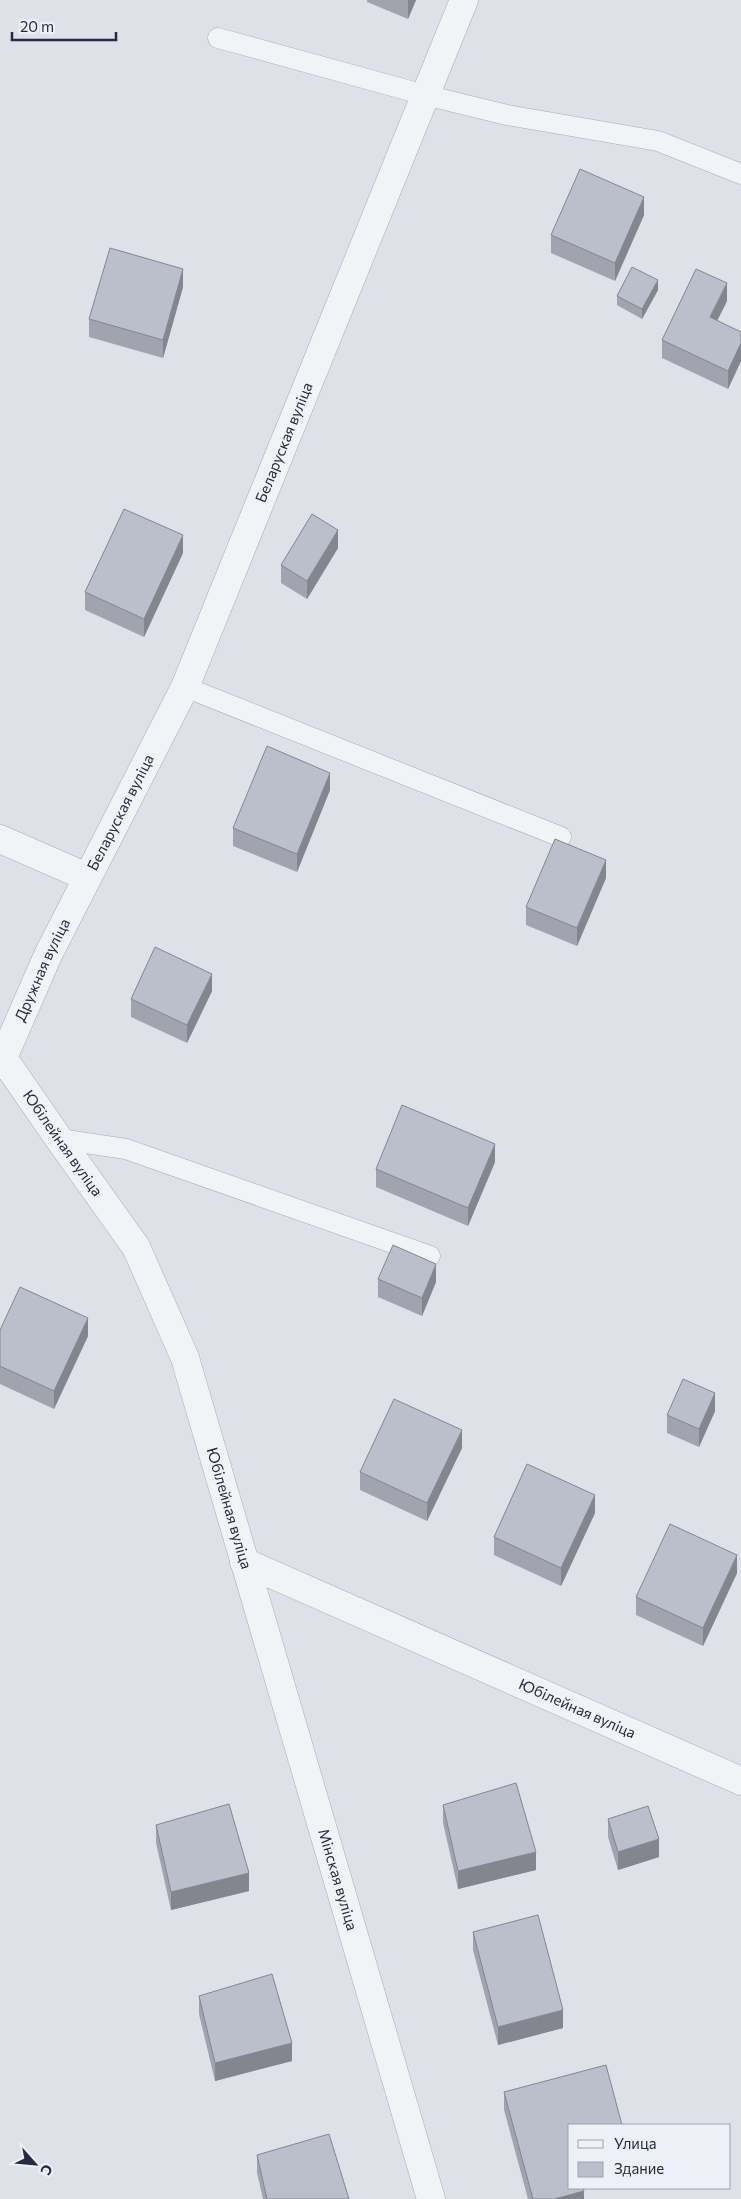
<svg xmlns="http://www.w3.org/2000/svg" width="741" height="2199" font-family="Commissioner,sans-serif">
	<rect width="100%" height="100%" fill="#dfe1e9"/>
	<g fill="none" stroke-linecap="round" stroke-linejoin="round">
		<defs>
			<g id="lane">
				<path d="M218 38 425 95 507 115 658 141 741 174"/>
				<path d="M185 687 561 837"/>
				<path d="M59 1139 126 1149 430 1256"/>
			</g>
			<g id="street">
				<path d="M0 839 87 877"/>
				<path id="s1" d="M3 1058 59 1139 136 1247 185 1358 431 2199"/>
				<path id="s2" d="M0 1065 48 955 185 687 464 0"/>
				<path id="s3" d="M244 1562 741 1781"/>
			</g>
		</defs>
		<use href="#lane" stroke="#a8aab7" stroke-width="21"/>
		<use href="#street" stroke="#a8aab7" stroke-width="29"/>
		<use href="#lane" stroke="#f2f3f7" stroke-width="20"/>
		<use href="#street" stroke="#f2f3f7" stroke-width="28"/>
	</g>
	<g fill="#a1a4af">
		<path d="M367 0H416L408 19 367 2Z"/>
		<path d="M644 215 615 281 551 253V235Z"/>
		<path d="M183 287 163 358 89 337V319Z"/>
		<path d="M658 290 642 319 617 305V296Z"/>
		<path d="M727 301 717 321 741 332V361L728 389 662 358V340Z"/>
		<path d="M338 548 307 599 281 583V565Z"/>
		<path d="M183 553 144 637 85 610V592Z"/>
		<path d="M330 790 297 872 233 846V828Z"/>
		<path d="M606 878 577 946 526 925V907Z"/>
		<path d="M212 991 187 1043 131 1017V999Z"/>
		<path d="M495 1162 468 1226 376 1187V1169Z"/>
		<path d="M378 1279 436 1282 422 1316 378 1297Z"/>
		<path d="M0 1330 88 1336 54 1409 0 1384Z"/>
		<path d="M715 1411 699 1447 667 1433V1415Z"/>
		<path d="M462 1448 427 1521 360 1490V1472Z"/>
		<path d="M595 1513 561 1586 494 1555V1537Z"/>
		<path d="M737 1573 703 1646 636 1615V1597Z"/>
		<path d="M443 1805 536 1870 458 1889 443 1823Z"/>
		<path d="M608 1819 659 1857 618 1870 608 1837Z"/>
		<path d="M156 1825 249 1891 171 1910 156 1843Z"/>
		<path d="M473 1932 563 2028 498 2045 473 1950Z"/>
		<path d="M199 1996 292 2061 215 2081 199 2014Z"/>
		<path d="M504 2092 570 2125 584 2199H528L504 2110Z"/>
		<path d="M257 2155 349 2199H263L257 2173Z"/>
	</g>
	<g fill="#83868f">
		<path d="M408 0H416L408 19Z"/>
		<path d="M644 197V215L615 281V263Z"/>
		<path d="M183 269V287L163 358V340Z"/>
		<path d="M658 280V290L642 319V309Z"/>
		<path d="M727 283V301L710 335V317Z"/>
		<path d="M741 343V361L728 389V371Z"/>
		<path d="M338 530V548L307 599V581Z"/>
		<path d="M183 535V553L144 637V619Z"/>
		<path d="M330 773V790L297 872V854Z"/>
		<path d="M606 860V878L577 946V928Z"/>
		<path d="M212 974V991L187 1043V1025Z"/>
		<path d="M495 1144V1162L468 1226V1208Z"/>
		<path d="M436 1264V1282L422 1316V1298Z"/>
		<path d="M88 1318V1336L54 1409V1391Z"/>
		<path d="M715 1393V1411L699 1447V1429Z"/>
		<path d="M462 1430V1448L427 1521V1503Z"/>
		<path d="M595 1495V1513L561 1586V1568Z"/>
		<path d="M737 1555V1573L703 1646V1628Z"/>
		<path d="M659 1839V1857L618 1870V1852Z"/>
		<path d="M536 1852V1870L458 1889V1871Z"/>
		<path d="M249 1873V1891L171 1910V1892Z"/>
		<path d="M563 2010V2028L498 2045V2027Z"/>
		<path d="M292 2043V2061L215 2081V2063Z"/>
		<path d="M584 2191V2199H554Z"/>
	</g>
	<g fill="#bbbfcc" stroke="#83868f">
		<path d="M580 169 644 197 615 263 551 235Z"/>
		<path d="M110 248 183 269 163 340 89 319Z"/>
		<path d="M632 267 658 280 642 309 617 296Z"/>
		<path d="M696 269 727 283 710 317 741 332V343L728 371 662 340Z"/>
		<path d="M124 509 183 535 144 619 85 592Z"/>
		<path d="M312 514 338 530 307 581 281 565Z"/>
		<path d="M267 746 330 773 297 854 233 828Z"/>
		<path d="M555 839 606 860 577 928 526 907Z"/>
		<path d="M155 947 212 974 187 1025 131 999Z"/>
		<path d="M402 1105 495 1144 468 1208 376 1169Z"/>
		<path d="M393 1245 436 1264 422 1298 378 1279Z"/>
		<path d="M20 1287 88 1318 54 1391 0 1366V1330Z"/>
		<path d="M683 1379 715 1393 699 1429 667 1415Z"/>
		<path d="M394 1399 462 1430 427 1503 360 1472Z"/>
		<path d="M527 1464 595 1495 561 1568 494 1537Z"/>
		<path d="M670 1524 737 1555 703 1628 636 1597Z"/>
		<path d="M516 1783 536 1852 458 1871 443 1805Z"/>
		<path d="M229 1804 249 1873 171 1892 156 1825Z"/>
		<path d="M648 1806 659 1839 618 1852 608 1819Z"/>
		<path d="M538 1915 563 2010 498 2027 473 1932Z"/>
		<path d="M272 1974 292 2043 215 2063 199 1996Z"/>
		<path d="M606 2065 622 2125H570V2188H583L584 2191 554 2199H533L504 2092Z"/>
		<path d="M329 2134 349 2199H267L257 2155Z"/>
	</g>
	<g text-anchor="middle" stroke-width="5" stroke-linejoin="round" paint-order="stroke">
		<g font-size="15" fill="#262b41" stroke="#eef0f7">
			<text dy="5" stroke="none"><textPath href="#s2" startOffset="685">Беларуская вуліца</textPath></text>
			<text dy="5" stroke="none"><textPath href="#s2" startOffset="280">Беларуская вуліца</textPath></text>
			<text dy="5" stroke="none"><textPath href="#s2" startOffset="104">Дружная вуліца</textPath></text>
			<text dy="5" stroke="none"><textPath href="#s1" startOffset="104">Юбілейная вуліца</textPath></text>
			<text dy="5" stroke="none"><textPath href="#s1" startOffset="509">Юбілейная вуліца</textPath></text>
			<text dy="5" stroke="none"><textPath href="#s3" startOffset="364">Юбілейная вуліца</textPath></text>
			<text dy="5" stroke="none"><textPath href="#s1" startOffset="896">Мінская вуліца</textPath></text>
		</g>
	</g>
	<rect x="568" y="2124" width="162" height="65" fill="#eef0f7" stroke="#9ea1ae"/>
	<rect x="578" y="2140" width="25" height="8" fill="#f2f3f7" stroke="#9ea1ae"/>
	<text x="614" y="2149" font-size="15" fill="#262b41">Улица</text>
	<rect x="578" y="2162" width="25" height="15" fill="#bbbfcc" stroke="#9ea1ae"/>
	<text x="614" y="2174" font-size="15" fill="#262b41">Здание</text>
	<g transform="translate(35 2164) rotate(117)" stroke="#eef0f7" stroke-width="4" paint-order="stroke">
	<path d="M0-4L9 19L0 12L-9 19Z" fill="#262b41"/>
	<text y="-8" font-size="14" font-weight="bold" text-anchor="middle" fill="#262b41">С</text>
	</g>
	<path d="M12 32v8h104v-8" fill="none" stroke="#262b41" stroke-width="2.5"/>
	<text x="20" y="32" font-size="15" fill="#262b41" stroke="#eef0f7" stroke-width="4" paint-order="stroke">20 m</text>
</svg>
